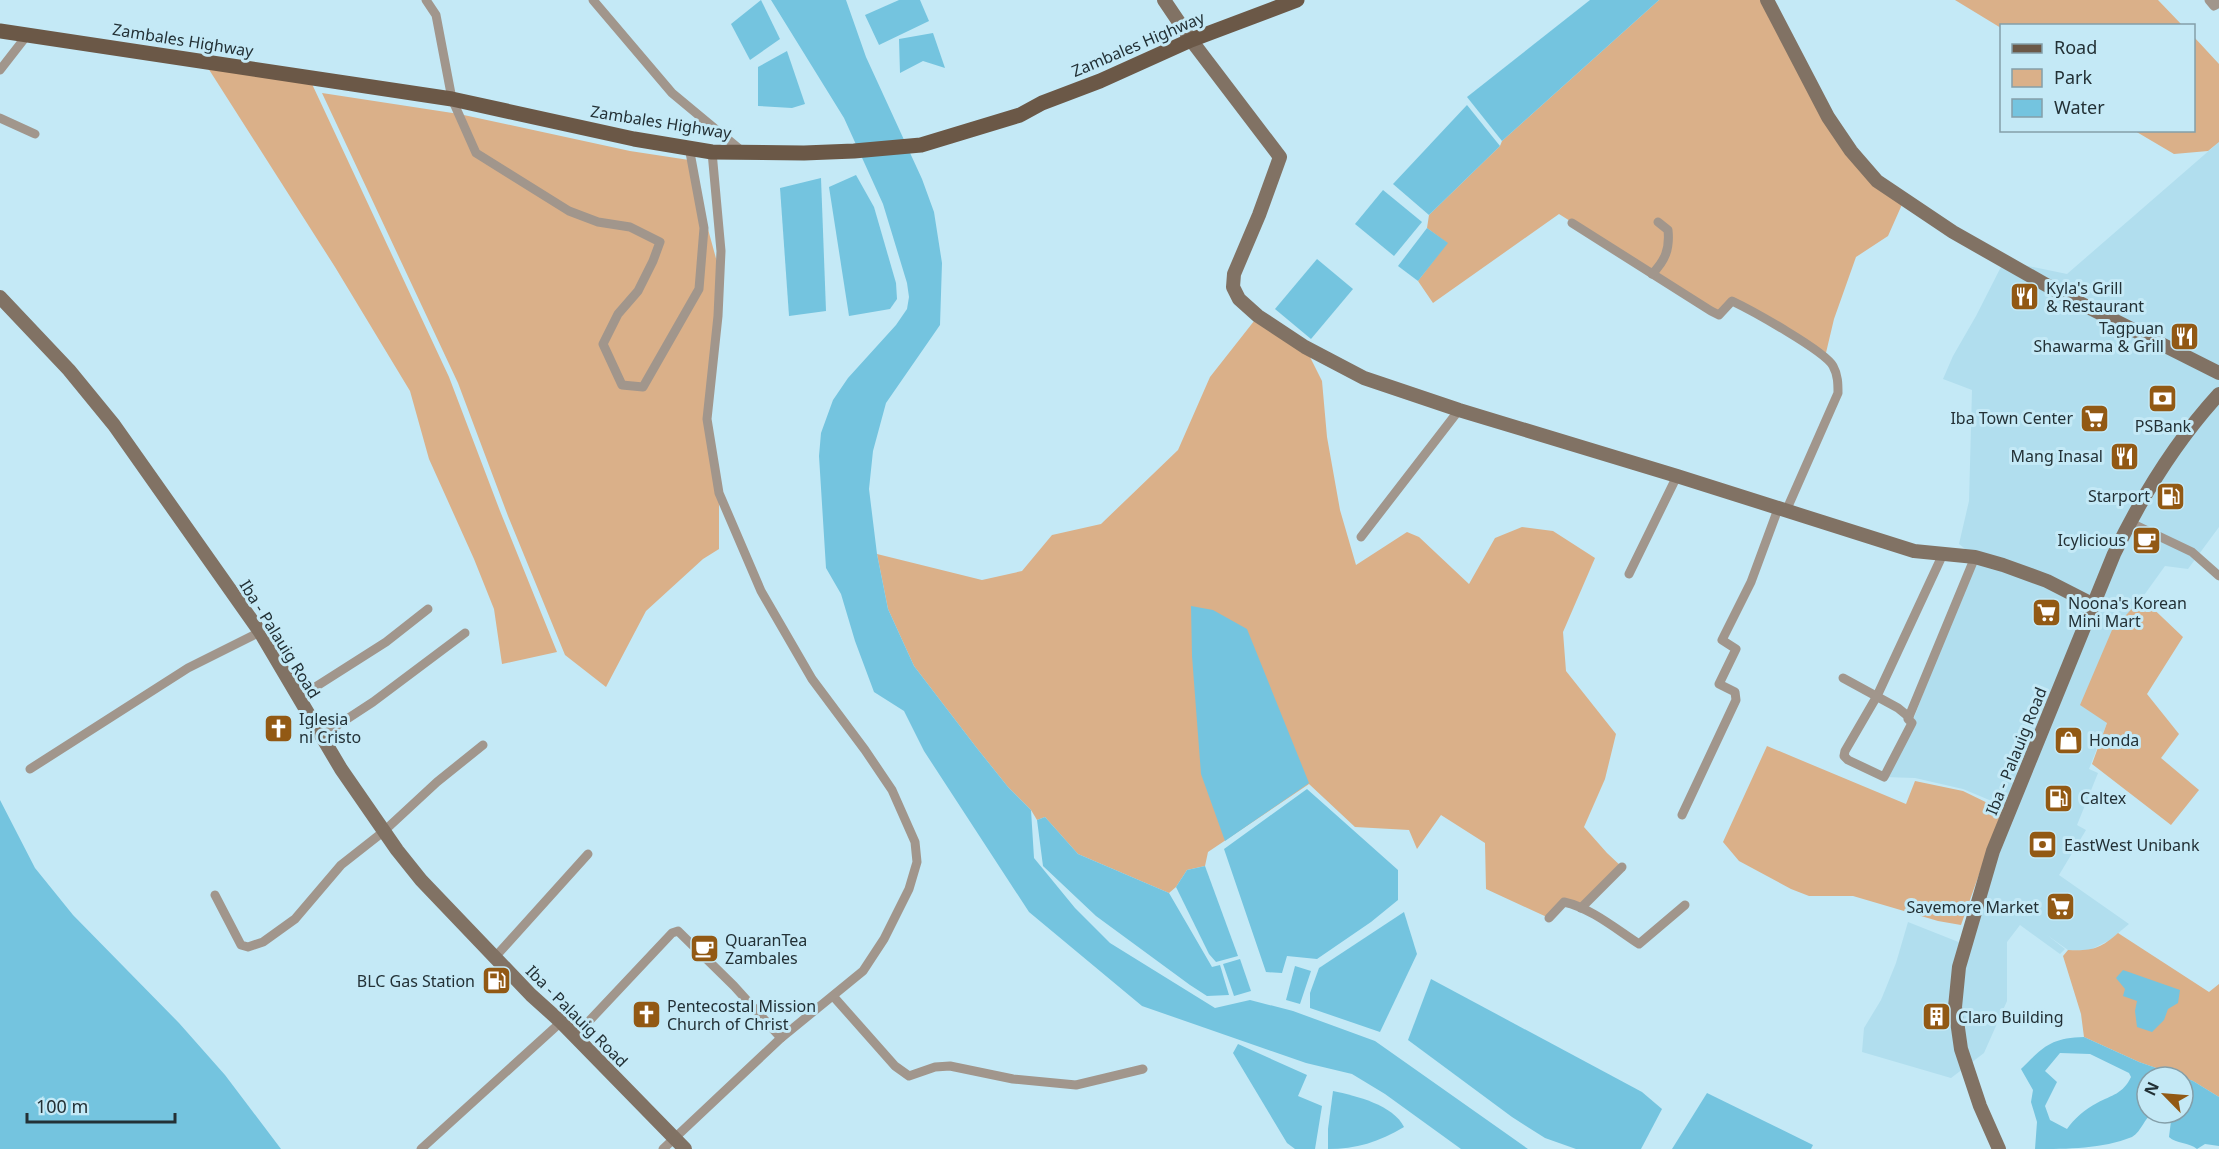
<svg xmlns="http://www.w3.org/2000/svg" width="2219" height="1149" font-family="'Noto Sans',sans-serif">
	<rect width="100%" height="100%" fill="#c4e9f6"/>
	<path fill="#b1deee" d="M2219 142V527L2188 569 2165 566 2142 598 2107 723 2089 769 2098 773 2077 825 2086 830 2059 875 2129 924 2110 940 2088 951 2068 950 2047 935 2065 949 2060 954 2020 925 2007 942V1001L1984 1053 1951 1078 1862 1052 1864 1028 1881 1000 1896 963 1908 922 1961 943 2006 807 1963 789 1915 778 1884 777 1912 723 1975 557 1959 544 1969 501 1972 390 1943 379 1953 356 1976 316 2004 261 2067 274Z"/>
	<g fill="#dab089">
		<path d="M1659 0H1767L1851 151 1904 200 1888 236 1856 257 1834 319 1825 357 1732 301 1719 315 1559 214 1433 303 1418 281 1447 243 1427 228 1429 215 1500 146 1502 141Z"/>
		<path d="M1955 0H2158L2182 25 2002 26 2001 28Z"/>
		<path d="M2194 37 2219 64V142L2208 151 2174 154 2135 131 2194 130Z"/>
		<path d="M208 68 312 84 449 377 500 511 557 652 502 664 494 609 474 559 429 459 410 391 335 267Z"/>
		<path d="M322 93 459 114 630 151 689 160 717 262 714 323 704 424 719 495V549L703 559 646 611 606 687 565 655 508 516 458 383Z"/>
		<path d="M1258 316 1305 347 1322 381 1327 437 1340 510 1356 565 1407 532 1419 537 1469 584 1495 538 1522 527 1553 531 1595 558 1563 632 1566 671 1616 734 1605 779 1584 827 1607 853 1622 867 1581 908 1564 902 1549 918 1486 889 1485 843 1441 815 1417 849 1409 830 1355 827 1309 784 1208 852 1205 866 1187 870 1176 887 1169 893 1078 854 1045 817 1037 820 1031 810 1008 787 976 747 914 666 888 609 877 554 982 580 1022 571 1052 535 1101 524 1178 450 1210 377Z"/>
		<path d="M2142 598 2183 637 2147 694 2179 734 2161 758 2199 790 2171 825 2092 764 2107 723 2080 705 2112 630Z"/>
		<path d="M1767 746 1906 804 1915 781 1963 791 2002 810 1961 925 1938 921 1853 896H1809L1791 889 1739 861 1723 842Z"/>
		<path d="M2118 933 2209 992 2219 984V1097L2193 1081 2139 1062 2084 1037 2081 1014 2063 956 2068 950C2092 951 2100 949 2118 933Z"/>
	</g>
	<g fill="#74c4df" fill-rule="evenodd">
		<path d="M761 0 780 39 750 60 731 24Z"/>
		<path d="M771 0H846L866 57 922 179 934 212 942 263 940 325 886 403 873 451 869 489 877 554 888 609 914 666 976 747 1008 787 1031 810 1034 858 1075 908 1110 943 1215 1008 1250 1000 1293 1011 1375 1041 1528 1149H1461L1385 1094 1352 1074 1306 1063 1142 1006 1029 912 924 751 904 711 874 692 855 641 841 594 826 568 819 456 821 433 833 400 848 378 896 325 907 309 909 297 907 283 883 204 844 118Z"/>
		<path d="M899 0H920L929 21 879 45 865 15Z"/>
		<path d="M1590 0H1659L1502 141 1467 97Z"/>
		<path d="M933 33 945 68 923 61 900 73 899 39Z"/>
		<path d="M787 51 805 104 792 108 758 106V67Z"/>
		<path d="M1467 105 1500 146 1429 215 1393 184Z"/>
		<path d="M856 175 874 207 896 283 897 299 890 309 849 316 829 187Z"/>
		<path d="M821 178 826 311 789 316 780 188Z"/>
		<path d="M1383 190 1422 222 1394 256 1355 224Z"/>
		<path d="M1427 228 1448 243 1418 281 1398 266Z"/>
		<path d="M1317 259 1353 289 1311 339 1275 309Z"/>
		<path d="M1191 606 1213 610 1247 629 1309 783 1225 841 1201 774 1192 656Z"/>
		<path d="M1307 789 1398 870V900L1371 922 1317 959 1287 956 1282 973 1266 972 1224 849Z"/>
		<path d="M0 800 35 868 73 915 179 1023 225 1075 281 1149H0Z"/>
		<path d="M1045 817 1078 854 1169 893 1212 967 1220 965 1229 995 1207 996 1190 985 1096 916 1043 866 1037 820Z"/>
		<path d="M1205 866 1238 956 1216 962 1209 954 1176 887 1187 870Z"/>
		<path d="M1404 912 1417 954 1380 1032 1310 1008V993L1319 968Z"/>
		<path d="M1240 959 1251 991 1234 996 1223 964Z"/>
		<path d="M1295 966 1311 971 1300 1004 1286 1000Z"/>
		<path d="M2123 970 2180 990 2178 1003 2168 1009 2164 1020 2152 1032 2137 1027 2135 1011 2137 1001 2123 996 2125 989 2116 978Z"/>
		<path d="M1431 979 1642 1092 1662 1109 1641 1149H1576L1545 1138 1512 1117 1408 1040Z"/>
		<path d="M2084 1037 2139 1062 2182 1077H2147V1113H2153C2144 1118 2142 1131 2132 1137 2102 1149 2068 1149 2035 1149L2037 1122 2031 1102 2033 1090 2021 1069C2044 1046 2051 1038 2084 1037ZM2060 1053 2090 1054 2129 1073 2131 1077C2123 1094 2112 1095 2097 1103 2085 1109 2074 1119 2067 1129L2050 1120 2045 1106 2057 1082 2045 1071Z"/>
		<path d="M1238 1044 1307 1075 1298 1096 1322 1106 1315 1149H1295L1287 1143 1233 1053Z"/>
		<path d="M2183 1077 2193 1081 2219 1097V1146L2205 1144 2197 1149C2189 1142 2176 1144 2169 1137L2171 1121 2163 1113H2183Z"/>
		<path d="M1333 1091C1357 1096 1393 1105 1404 1127 1379 1142 1356 1149 1328 1149V1129Z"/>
		<path d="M1707 1093 1813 1145 1811 1149H1672Z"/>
	</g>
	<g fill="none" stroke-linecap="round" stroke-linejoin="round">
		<g stroke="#a1968c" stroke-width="9">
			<path d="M426 0 436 15 452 99 476 153 569 211 598 222 630 227 660 242 653 261 638 291 618 314 603 344 622 385 643 387 699 289 704 228 689 147"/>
			<path d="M593 0 672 93 743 152"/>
			<path d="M2209 0 2214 6 2219 3"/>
			<path d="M0 70 28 34"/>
			<path d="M0 118 35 134"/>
			<path d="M1572 223 1711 311 1719 315 1732 301C1751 310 1825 351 1833 366 1838 375 1838 384 1838 393L1786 511"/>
			<path d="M1652 274C1665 261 1670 249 1668 230L1658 222"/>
			<path d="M2129 522 2192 552 2219 576"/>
			<path d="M1361 537 1459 410"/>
			<path d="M1943 554 1877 696 1845 751 1844 756 1848 760 1884 777 1912 723 1908 719 1975 557"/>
			<path d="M1629 574 1677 476"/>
			<path d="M1843 678 1898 708 1909 717"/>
			<path d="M298 698 386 642 428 609"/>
			<path d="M321 736 373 702 465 633"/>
			<path d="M30 769 188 668 260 632"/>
			<path d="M1682 815 1736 700 1735 692 1719 684 1736 649 1722 640 1751 582 1778 509"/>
			<path d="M215 895 241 945 248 947 263 942 295 919 341 865 383 832 437 782 483 745"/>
			<path d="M1581 908 1622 867"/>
			<path d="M1549 918 1564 902C1591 908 1616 929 1639 944L1685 905"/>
			<path d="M496 956 588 854"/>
			<path d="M833 996 895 1066 909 1076 935 1067 950 1066 1013 1079 1076 1085 1143 1069"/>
			<path d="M575 1036 672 933 678 931 734 986 781 1038"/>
			<path d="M421 1149 561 1022"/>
			<path d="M663 1149 781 1038 863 971 884 939 909 889 917 862 915 842 892 790 865 750 812 679 761 591 719 493 707 419 718 316 721 251 712 152"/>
		</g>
		<g stroke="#817264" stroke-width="14">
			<path d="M1164 0 1191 40 1280 157 1259 215 1234 274 1233 287 1239 299 1258 316 1305 347 1364 378 1459 410 1677 476 1914 551 1975 557 2003 565 2047 581 2092 604"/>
			<path d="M1767 0 1828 117 1851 151 1877 181 1953 232 2064 295 2219 373"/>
			<path d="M0 297 69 370 114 425 260 632 341 769 397 850 421 880 531 995 561 1022 685 1149"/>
			<path d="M1999 1149 1980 1106 1961 1049 1955 1007 1959 967 1993 851 2114 554C2142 496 2175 442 2219 394"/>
		</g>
		<path stroke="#6b5847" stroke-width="15" d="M0 31 452 99 634 139 712 152 804 153 854 151 921 145 1020 115 1042 103 1100 81 1191 40 1297 0"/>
	</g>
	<defs>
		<symbol id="restaurant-square" viewBox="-11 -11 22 22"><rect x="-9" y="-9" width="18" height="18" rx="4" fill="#925914" stroke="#c4e9f6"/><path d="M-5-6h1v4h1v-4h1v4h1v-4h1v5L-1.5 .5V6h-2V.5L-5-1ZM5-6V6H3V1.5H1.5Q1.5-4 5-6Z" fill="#fff"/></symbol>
		<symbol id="bank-square" viewBox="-11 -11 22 22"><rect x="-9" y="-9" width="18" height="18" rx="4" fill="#925914" stroke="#c4e9f6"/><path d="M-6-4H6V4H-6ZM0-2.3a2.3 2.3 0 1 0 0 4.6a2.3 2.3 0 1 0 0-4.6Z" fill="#fff"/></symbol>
		<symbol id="supermarket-square" viewBox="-11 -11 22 22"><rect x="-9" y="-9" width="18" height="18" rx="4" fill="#925914" stroke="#c4e9f6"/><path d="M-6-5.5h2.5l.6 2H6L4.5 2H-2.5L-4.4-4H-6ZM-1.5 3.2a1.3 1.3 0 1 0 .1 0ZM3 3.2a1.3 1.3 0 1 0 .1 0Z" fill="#fff"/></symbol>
		<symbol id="fuel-square" viewBox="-11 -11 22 22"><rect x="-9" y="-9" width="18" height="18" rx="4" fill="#925914" stroke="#c4e9f6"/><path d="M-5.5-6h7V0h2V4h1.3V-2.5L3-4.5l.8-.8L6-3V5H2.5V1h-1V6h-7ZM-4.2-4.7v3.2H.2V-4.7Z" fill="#fff"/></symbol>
		<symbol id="cafe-square" viewBox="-11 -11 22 22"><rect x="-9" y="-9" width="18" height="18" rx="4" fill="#925914" stroke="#c4e9f6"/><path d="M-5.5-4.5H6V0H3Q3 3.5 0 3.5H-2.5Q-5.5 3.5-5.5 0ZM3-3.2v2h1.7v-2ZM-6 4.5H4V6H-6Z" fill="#fff"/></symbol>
		<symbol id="church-square" viewBox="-11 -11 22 22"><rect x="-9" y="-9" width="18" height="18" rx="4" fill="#925914" stroke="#c4e9f6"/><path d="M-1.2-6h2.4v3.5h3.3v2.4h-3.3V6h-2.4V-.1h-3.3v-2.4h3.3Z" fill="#fff"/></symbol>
		<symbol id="shop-square" viewBox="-11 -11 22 22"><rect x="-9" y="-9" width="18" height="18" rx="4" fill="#925914" stroke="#c4e9f6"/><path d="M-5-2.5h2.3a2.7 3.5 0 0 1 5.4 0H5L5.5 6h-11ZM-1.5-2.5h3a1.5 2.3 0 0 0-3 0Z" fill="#fff"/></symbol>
		<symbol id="building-square" viewBox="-11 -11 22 22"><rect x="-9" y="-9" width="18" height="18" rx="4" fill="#925914" stroke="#c4e9f6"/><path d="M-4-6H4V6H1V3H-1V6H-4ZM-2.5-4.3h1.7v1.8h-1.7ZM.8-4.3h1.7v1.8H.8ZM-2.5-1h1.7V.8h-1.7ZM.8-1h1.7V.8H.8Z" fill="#fff"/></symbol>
	</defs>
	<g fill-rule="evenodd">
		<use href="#restaurant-square" x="2008" y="280" width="33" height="33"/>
		<use href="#restaurant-square" x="2168" y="320" width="33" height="33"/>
		<use href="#bank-square" x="2146" y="382" width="33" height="33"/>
		<use href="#supermarket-square" x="2078" y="402" width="33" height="33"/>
		<use href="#restaurant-square" x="2108" y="440" width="33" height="33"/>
		<use href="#fuel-square" x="2154" y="480" width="33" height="33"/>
		<use href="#cafe-square" x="2130" y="524" width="33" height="33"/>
		<use href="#supermarket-square" x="2030" y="596" width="33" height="33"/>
		<use href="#church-square" x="262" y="712" width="33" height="33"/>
		<use href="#shop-square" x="2052" y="724" width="33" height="33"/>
		<use href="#fuel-square" x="2042" y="782" width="33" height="33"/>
		<use href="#bank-square" x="2026" y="828" width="33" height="33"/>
		<use href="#supermarket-square" x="2044" y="890" width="33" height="33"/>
		<use href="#cafe-square" x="688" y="932" width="33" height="33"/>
		<use href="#fuel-square" x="480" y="964" width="33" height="33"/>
		<use href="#church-square" x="630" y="998" width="33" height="33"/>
		<use href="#building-square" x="1920" y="1000" width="33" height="33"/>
	</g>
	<g text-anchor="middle" stroke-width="6" stroke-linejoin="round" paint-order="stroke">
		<g font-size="16" fill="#233136" stroke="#c4e9f6">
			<text transform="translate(183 40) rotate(9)" y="6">Zambales Highway</text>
			<text transform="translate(1138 44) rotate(-23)" y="6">Zambales Highway</text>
			<text transform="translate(661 122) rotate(9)" y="6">Zambales Highway</text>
			<text transform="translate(280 639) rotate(58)" y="6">Iba - Palauig Road</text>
			<text transform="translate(2016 751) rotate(-68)" y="6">Iba - Palauig Road</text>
			<text transform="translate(577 1016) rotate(45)" y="6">Iba - Palauig Road</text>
		</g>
		<g font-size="16" fill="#233136" stroke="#c4e9f6" text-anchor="start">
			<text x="2046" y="294">Kyla's Grill<tspan x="2046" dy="18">&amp; Restaurant</tspan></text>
			<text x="2164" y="334" text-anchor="end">Tagpuan<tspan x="2164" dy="18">Shawarma &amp; Grill</tspan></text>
			<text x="2073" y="424" text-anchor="end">Iba Town Center</text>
			<text x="2163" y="432" text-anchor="middle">PSBank</text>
			<text x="2103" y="462" text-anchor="end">Mang Inasal</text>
			<text x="2150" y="502" text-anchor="end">Starport</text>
			<text x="2126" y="546" text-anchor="end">Icylicious</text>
			<text x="2068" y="609">Noona's Korean<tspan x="2068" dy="18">Mini Mart</tspan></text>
			<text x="299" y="725">Iglesia<tspan x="299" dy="18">ni Cristo</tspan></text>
			<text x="2089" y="746">Honda</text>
			<text x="2080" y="804">Caltex</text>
			<text x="2064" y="851">EastWest Unibank</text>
			<text x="2039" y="913" text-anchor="end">Savemore Market</text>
			<text x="725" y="946">QuaranTea<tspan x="725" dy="18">Zambales</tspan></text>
			<text x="475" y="987" text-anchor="end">BLC Gas Station</text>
			<text x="667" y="1012">Pentecostal Mission<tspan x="667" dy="18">Church of Christ</tspan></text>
			<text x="1958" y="1023">Claro Building</text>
		</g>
	</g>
	<rect x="2000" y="24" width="195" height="108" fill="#c4e9f6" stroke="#849fa9" stroke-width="1.5"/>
	<rect x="2012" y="44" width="30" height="9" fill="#6b5847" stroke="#849fa9" stroke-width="1.5"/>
	<text x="2054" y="54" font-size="18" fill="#233136">Road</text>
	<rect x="2012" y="69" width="30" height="18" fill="#dab089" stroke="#849fa9" stroke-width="1.5"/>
	<text x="2054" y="84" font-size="18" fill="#233136">Park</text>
	<rect x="2012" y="99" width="30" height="18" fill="#74c4df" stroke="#849fa9" stroke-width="1.5"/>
	<text x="2054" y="114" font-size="18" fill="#233136">Water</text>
	<g transform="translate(2165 1095) rotate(295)"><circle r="28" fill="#c4e9f6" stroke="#849fa9" stroke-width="1.5"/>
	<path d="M0-4.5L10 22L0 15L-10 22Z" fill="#925914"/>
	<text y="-9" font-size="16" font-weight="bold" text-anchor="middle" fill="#233136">N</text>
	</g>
	<path d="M27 1113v9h148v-9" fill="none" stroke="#233136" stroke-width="3"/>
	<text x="36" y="1113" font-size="18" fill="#233136" stroke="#c4e9f6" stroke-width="4.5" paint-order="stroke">100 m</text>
</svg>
